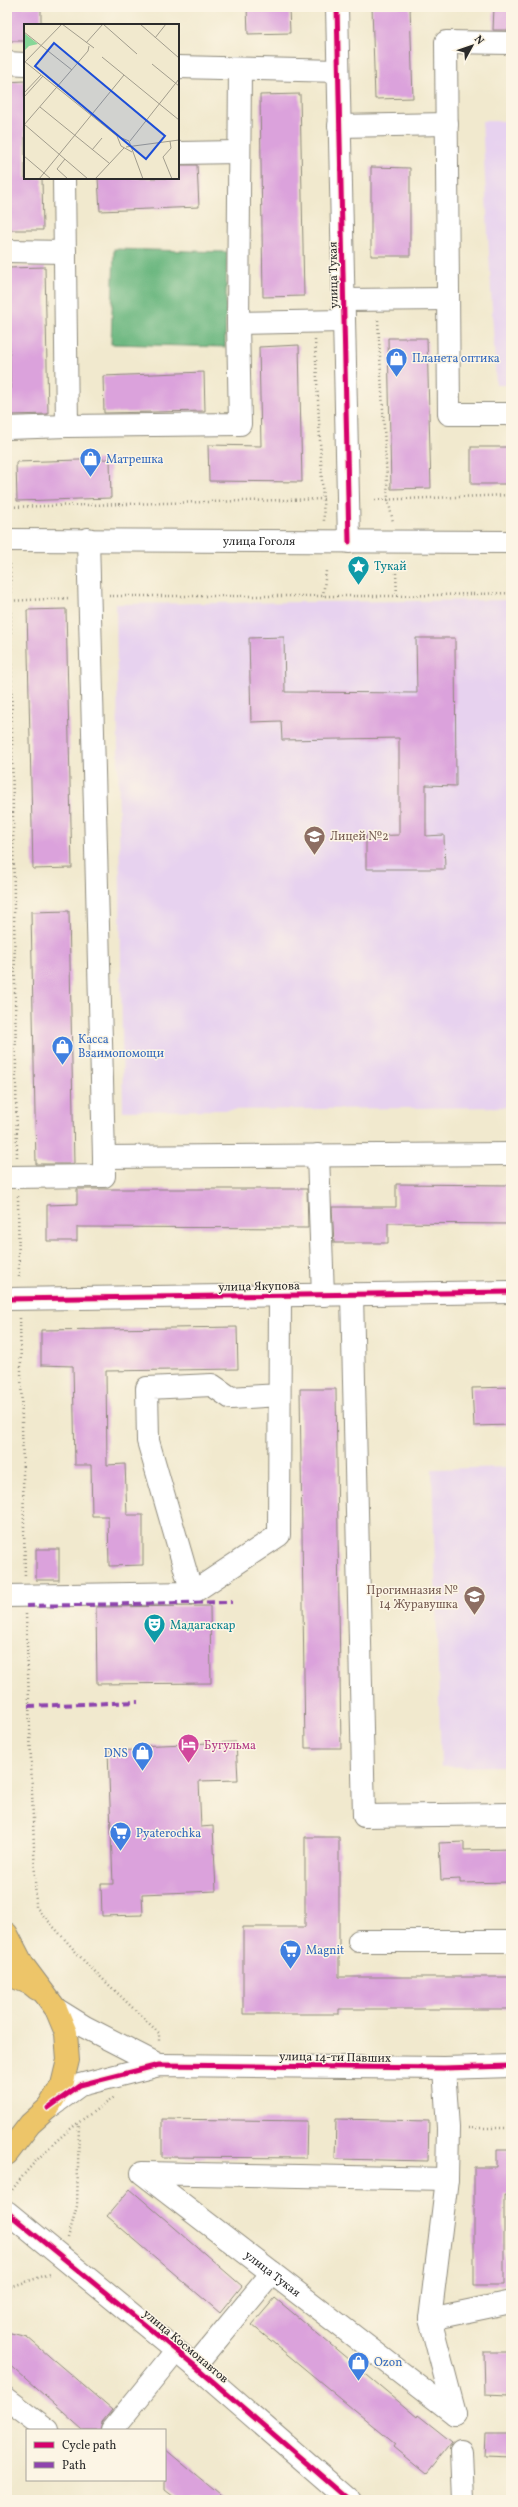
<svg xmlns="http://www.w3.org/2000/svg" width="518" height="2507" font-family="Vollkorn,serif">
	<rect width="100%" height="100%" fill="#fcf5e5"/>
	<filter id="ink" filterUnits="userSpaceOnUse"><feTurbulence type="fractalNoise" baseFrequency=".025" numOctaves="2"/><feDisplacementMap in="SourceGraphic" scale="8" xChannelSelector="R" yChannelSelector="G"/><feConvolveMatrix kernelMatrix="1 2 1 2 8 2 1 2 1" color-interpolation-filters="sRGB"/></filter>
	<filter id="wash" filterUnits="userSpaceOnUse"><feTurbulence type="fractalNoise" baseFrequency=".012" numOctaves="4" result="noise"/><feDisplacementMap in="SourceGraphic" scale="16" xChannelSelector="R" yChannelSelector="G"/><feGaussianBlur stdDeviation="0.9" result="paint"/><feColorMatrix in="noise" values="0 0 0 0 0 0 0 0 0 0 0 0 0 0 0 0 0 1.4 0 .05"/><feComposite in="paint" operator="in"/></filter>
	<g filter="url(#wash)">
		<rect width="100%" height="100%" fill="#f1e9ce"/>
		<g fill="#e7d2ef">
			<path d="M482 121H511V385H496Z"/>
			<path d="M511 600V1107L123 1111 116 604Z"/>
			<path d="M511 1467V1766L441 1767 432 1469Z"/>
		</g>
		<path fill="#6cb780" stroke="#4c7156" d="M114 249 227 252 225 347 111 344Z"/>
		<g id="blocks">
			<g fill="#dba2dc">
				<path d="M7 7H41V25H25V41H7Z"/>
				<path d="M247 7H289L290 33 248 34Z"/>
				<path d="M372 7H410L413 98 375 99Z"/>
				<path d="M494 7H511V30H493Z"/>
				<path d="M25 81V178H42L43 230H7V82Z"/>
				<path d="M300 94 304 296 263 297 260 95Z"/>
				<path d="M178 165H197L199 207 100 211 98 178H178Z"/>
				<path d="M371 167 410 168V256H371Z"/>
				<path d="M45 267 48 414 11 415 8 268Z"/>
				<path d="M388 338H427L431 488 391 489Z"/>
				<path d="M299 345 302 482 209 481 208 445 261 446 259 347Z"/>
				<path d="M204 372 205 411 104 413 103 376Z"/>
				<rect x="471" y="447" width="40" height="37"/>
				<path d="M110 459 111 498 17 501 16 462Z"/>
				<path d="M66 609 72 868 33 869 27 610Z"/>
				<path d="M284 637 285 692 417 693 416 638H455L456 786 426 785V836L444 835 445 869H366V836L399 835V738L282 740 281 721 251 722 249 638Z"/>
				<path d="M69 911 74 1164H36L31 912Z"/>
				<path d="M396 1184 511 1185V1224L388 1223V1243H334L332 1207H396Z"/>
				<path d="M77 1189H307L308 1228 77 1227V1241H47V1205L77 1204Z"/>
				<path d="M237 1327 238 1369 106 1371 107 1465 125 1464 127 1515H143V1565L109 1566 108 1516H92L91 1465H75L73 1366 41 1365V1330Z"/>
				<path d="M511 1387V1425L474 1426 472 1388Z"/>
				<path d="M300 1389H336L341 1748H305Z"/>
				<rect x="36" y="1549" width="23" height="31"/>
				<path d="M210 1606 211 1683 97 1684 96 1607Z"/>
				<path d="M236 1742 238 1780 199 1781 201 1827 213 1826 216 1891 142 1894 143 1915 102 1916 101 1884H113L108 1751 137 1750 136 1746Z"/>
				<path d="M305 1837H339V1977H511V2009H339V2014H243V1927H305Z"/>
				<path d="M464 1842V1850L511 1849V1882L460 1883V1879L441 1880 439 1843Z"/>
				<path d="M162 2119 307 2121 306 2158 162 2157Z"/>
				<path d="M336 2119 429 2121 428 2161 335 2159Z"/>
				<path d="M497 2150H511V2196L504 2195V2285H474V2167H497Z"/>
				<path d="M130 2189 242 2286 220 2313 107 2216Z"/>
				<path d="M275 2298 417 2417 418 2415 452 2442 426 2474 393 2447 395 2444 252 2325Z"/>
				<path d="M7 2332 27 2337 112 2410 102 2422 100 2430H83L7 2362Z"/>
				<path d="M484 2352H510L509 2395 485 2394Z"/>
				<path d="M486 2434H511V2457L485 2456Z"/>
				<path d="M165 2449 226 2500H178L165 2490Z"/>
			</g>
		</g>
	</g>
	<g filter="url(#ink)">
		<use href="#blocks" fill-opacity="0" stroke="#8e8a7c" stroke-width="1"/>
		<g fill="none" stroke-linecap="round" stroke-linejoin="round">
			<defs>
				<g id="minor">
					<path d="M337 7 349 542"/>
					<path d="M511 43 446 42 449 414H511"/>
					<path d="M7 63 25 64"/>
					<path d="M178 67 338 71"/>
					<path d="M240 69 238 323 344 321"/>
					<path d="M339 126 447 124"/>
					<path d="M178 153 239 152"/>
					<path d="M64 178 67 426 240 424 238 323"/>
					<path d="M7 251 65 252"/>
					<path d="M343 300 448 299"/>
					<path d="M7 428 67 426"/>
					<path d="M88 539 104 1157 511 1154"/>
					<path id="s1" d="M7 540 511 542"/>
					<path d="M318 1155 323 1295"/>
					<path d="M7 1177 104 1176V1157"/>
					<path d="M352 1294 364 1816 511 1814"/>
					<path d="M7 1299 511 1292"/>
					<path d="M279 1395 231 1398 212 1385 147 1388 148 1441 192 1593 279 1535 280 1295"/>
					<path d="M7 1596 192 1593"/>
					<path d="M359 1941H511"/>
					<path d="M56 2009 85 2027 159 2065"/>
					<path d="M444 2068 448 2128 447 2179 430 2319 455 2414"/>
					<path d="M48 2108 80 2085 159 2065 444 2068 511 2066"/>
					<path id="s2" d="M447 2179 142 2173 455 2414"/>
					<path d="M7 2212 195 2366 349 2500"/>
					<path d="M430 2319 511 2302"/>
					<path d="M195 2366 272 2273"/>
					<path d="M7 2399 48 2430"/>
					<path d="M112 2430 176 2351"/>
					<path d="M461 2451 463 2500"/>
				</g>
				<g id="major">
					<path d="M7 1934 23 1965 56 2009 66 2033 68 2060 62 2085 48 2108 30 2124 7 2154"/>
					<path d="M7 1974 31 1984 37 1989"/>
				</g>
			</defs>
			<use href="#minor" stroke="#8e8a7c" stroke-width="24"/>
			<use href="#major" stroke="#8e8a7c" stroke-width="24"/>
			<g stroke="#8e8a7c" stroke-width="2.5" stroke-dasharray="1 3" stroke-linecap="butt">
				<path d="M378 320 388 499 393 522"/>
				<path d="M315 340 324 521"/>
				<path d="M7 500 9 521"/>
				<path d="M375 500 511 495"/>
				<path d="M7 507 324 499"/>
				<path d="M10 564 17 1157"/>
				<path d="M396 573 397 596"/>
				<path d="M109 596H397L511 593"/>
				<path d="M323 596 326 571"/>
				<path d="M7 601 70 598"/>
				<path d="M18 1196 19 1279"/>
				<path d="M20 1318 25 1577"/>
				<path d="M26 1614 36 1907 84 1961 159 2033V2043"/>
				<path d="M468 2128H511"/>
				<path d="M10 2193C37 2154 75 2122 116 2097"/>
				<path d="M68 2238 77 2206 79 2124"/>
				<path d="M7 2288 50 2274"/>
			</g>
			<use href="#minor" stroke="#fff" stroke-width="22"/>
			<use href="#major" stroke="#edc569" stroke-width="22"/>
			<g stroke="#8e44ad" stroke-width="4" stroke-dasharray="8 4" stroke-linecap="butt">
				<path d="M26 1606 232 1602"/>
				<path d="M28 1706 138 1702"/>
			</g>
			<defs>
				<g id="cycleway">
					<path d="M337 7 349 542"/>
					<path d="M7 1299 511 1292"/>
					<path d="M48 2108 80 2085 159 2065 444 2068 511 2066"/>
					<path d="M7 2212 195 2366 349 2500"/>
				</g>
			</defs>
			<use href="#cycleway" stroke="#fcf5e5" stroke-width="8"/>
			<use href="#cycleway" stroke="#d6006c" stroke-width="5"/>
		</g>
	</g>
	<defs>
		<symbol id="shop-pin" viewBox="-11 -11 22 30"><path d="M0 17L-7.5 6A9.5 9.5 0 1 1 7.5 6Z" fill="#3f7fe0" stroke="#fcf5e5"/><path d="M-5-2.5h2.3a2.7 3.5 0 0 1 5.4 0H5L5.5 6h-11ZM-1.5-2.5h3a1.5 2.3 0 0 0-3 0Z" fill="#fff"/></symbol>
		<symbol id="sight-pin" viewBox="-11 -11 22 30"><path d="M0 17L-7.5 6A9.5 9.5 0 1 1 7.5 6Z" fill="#0f9aa8" stroke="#fcf5e5"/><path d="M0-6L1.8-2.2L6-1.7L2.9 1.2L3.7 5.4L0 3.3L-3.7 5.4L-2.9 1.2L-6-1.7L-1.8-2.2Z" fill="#fff"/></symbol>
		<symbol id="school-pin" viewBox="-11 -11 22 30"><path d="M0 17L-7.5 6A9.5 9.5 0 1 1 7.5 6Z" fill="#8d6e63" stroke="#fcf5e5"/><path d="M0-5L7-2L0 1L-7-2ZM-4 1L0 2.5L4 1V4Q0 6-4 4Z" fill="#fff"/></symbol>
		<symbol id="theatre-pin" viewBox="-11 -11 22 30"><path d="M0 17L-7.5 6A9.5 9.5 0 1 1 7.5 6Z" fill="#0f9aa8" stroke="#fcf5e5"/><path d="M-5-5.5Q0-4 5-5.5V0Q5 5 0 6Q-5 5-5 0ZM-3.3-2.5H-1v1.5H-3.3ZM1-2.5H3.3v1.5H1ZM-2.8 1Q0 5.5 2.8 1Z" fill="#fff"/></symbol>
		<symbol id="hotel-pin" viewBox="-11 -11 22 30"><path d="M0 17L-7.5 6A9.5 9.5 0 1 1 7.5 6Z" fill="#d1479c" stroke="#fcf5e5"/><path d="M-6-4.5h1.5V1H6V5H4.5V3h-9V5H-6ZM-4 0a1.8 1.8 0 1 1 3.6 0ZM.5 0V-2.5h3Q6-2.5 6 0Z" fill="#fff"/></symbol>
		<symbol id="supermarket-pin" viewBox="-11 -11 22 30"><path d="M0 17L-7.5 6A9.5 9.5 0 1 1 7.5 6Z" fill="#3f7fe0" stroke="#fcf5e5"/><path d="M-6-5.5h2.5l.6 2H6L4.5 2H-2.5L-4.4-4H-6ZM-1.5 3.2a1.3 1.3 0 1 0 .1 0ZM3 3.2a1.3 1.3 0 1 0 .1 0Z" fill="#fff"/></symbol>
	</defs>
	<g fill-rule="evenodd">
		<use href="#shop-pin" x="384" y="346" width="25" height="34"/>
		<use href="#shop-pin" x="78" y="446" width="25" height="34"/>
		<use href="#sight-pin" x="346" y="554" width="25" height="34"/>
		<use href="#school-pin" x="302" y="824" width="25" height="34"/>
		<use href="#shop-pin" x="50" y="1034" width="25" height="34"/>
		<use href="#school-pin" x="462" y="1584" width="25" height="34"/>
		<use href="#theatre-pin" x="142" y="1612" width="25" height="34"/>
		<use href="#hotel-pin" x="176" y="1732" width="25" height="34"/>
		<use href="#shop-pin" x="130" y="1740" width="25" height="34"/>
		<use href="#supermarket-pin" x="108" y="1820" width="25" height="34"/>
		<use href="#supermarket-pin" x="278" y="1938" width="25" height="34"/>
		<use href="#shop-pin" x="346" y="2350" width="25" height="34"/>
	</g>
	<g text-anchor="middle" stroke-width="3" stroke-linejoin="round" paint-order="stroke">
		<g font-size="12" fill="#2b2b2b" stroke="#fcf5e5">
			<text transform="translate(333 275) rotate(-91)" y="4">улица Тукая</text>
			<text dy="4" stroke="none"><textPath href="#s1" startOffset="252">улица Гоголя</textPath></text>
			<text transform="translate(259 1286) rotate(-1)" y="4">улица Якупова</text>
			<text transform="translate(335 2057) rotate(1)" y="4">улица 14-ти Павших</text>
			<text dy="4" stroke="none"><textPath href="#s2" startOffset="470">улица Тукая</textPath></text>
			<text transform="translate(186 2346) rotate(40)" y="4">улица Космонавтов</text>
		</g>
		<g font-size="12" fill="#366cbe" stroke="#fcf5e5" text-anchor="start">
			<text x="412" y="362">Планета оптика</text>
			<text x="106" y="463">Матрешка</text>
			<text x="78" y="1043">Касса<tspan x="78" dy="14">Взаимопомощи</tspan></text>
			<text x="128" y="1757" text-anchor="end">DNS</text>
			<text x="136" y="1837">Pyaterochka</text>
			<text x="306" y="1954">Magnit</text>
			<text x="374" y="2366">Ozon</text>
		</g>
		<g font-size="12" fill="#0d838f" stroke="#fcf5e5" text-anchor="start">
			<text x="374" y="570">Тукай</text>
			<text x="170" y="1629">Мадагаскар</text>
		</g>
		<g font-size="12" fill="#785e54" stroke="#fcf5e5" text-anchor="start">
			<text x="330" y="840">Лицей №2</text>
			<text x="458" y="1594" text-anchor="end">Прогимназия №<tspan x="458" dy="14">14 Журавушка</tspan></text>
		</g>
		<g font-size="12" fill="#b23c85" stroke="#fcf5e5" text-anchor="start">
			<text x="204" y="1749">Бугульма</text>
		</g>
	</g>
	<g transform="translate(24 24)">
		<rect width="155" height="155" fill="#f1e9ce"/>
		<path d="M0 9 14 20 5 22 0 27V33Z" fill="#86d697"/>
		<path fill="none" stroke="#a29d8d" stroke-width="1" d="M38 0 70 24M79 0 113 30M116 0 155 34M0 8 48 46M131 14 142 0M62 19 79 0M78 33 155 96M0 37 93 112 97 122 108 128M0 39 38 0M128 40 155 62M0 69 17 51M0 73 19 52M16 83 85 139M0 100 64 155M0 101 64 27 65 22M95 113 105 117 119 155M106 117 155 55M146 117 147 124 139 133 148 155M102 123 155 116M68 126 78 114M0 132 27 155M41 135 33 145 44 155M15 155 100 51M71 155 100 124"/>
		<path fill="#1d4ed8" fill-opacity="0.15" stroke="#1d4ed8" stroke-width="2" d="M30 19 141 112 122 135 11 42Z"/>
		<rect width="155" height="155" fill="none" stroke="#2b2b2b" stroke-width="2"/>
	</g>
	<rect width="518" height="2507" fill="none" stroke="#fcf5e5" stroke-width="24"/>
	<rect x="26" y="2429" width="140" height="52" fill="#fcf5e5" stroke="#a8a49b"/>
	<rect x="34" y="2442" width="20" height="6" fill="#d6006c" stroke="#a8a49b"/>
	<text x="62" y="2449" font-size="12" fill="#2b2b2b">Cycle path</text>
	<rect x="34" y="2462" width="20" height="6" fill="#8e44ad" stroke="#a8a49b"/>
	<text x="62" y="2469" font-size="12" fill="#2b2b2b">Path</text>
	<g transform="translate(472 46) rotate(50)" stroke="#fcf5e5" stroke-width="3" paint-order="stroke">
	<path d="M0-3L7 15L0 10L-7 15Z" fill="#2b2b2b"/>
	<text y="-6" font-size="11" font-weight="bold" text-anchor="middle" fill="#2b2b2b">N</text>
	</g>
</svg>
